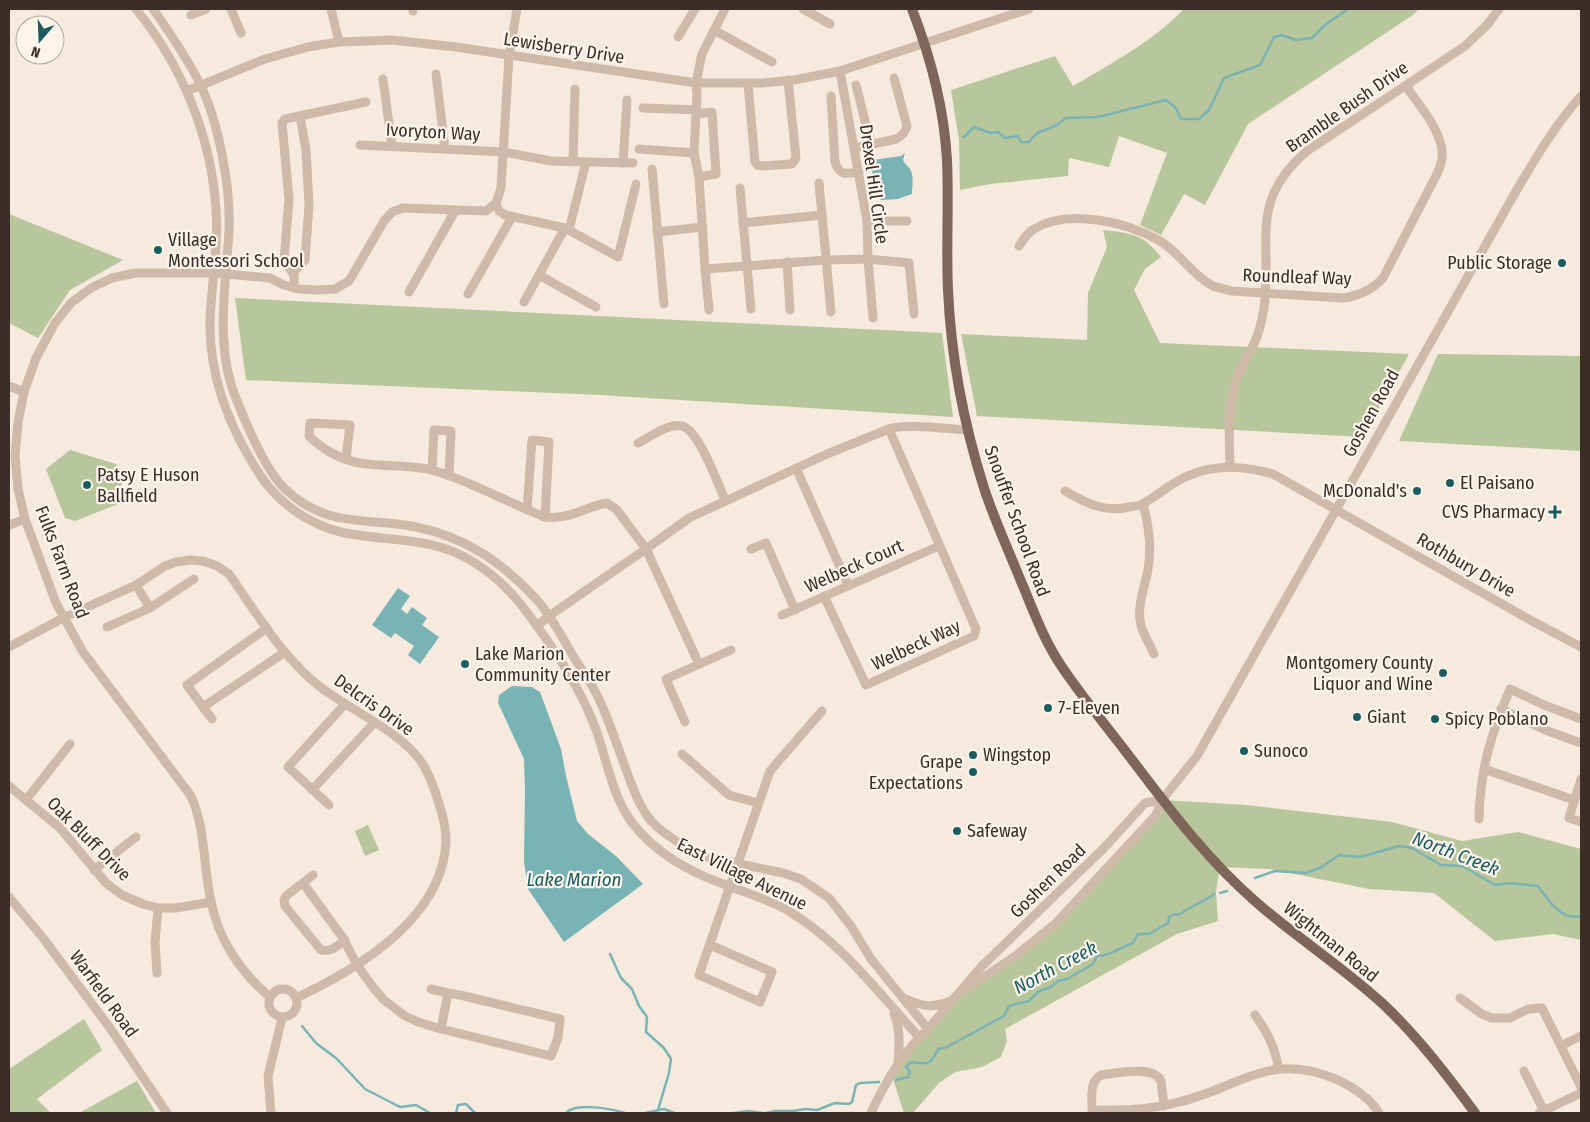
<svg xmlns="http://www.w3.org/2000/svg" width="1590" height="1122" font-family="'Fira Sans Condensed',sans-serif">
	<rect width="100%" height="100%" fill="#f5eadd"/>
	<g fill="#b8c69b">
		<path d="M1184 9H1419L1413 15 1248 124 1205 205 1184 194 1161 235 1140 225 1167 153 1119 136 1109 167 1069 158 1068 176 990 184 960 190 959 140 951 90 1055 56 1073 86C1112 63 1152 42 1184 9Z"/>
		<path d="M9 214 123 260 70 290 38 338 9 323Z"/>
		<path d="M1103 230C1131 233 1143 234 1161 257L1145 269 1134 290 1160 343 1409 354 1363 437 977 416 961 334 1087 340 1088 293 1107 247Z"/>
		<path d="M235 298 942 333 953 417 600 395 246 380Z"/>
		<path d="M1438 354 1581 356V451L1399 441Z"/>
		<path d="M70 450 116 464 126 501 75 521 65 518 46 469Z"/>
		<path d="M1162 800 1246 805 1392 822 1462 841 1518 832 1581 849V940L1553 934 1495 941 1434 893 1369 889 1270 869 1220 867 1216 891 1218 921 1177 934 1005 1029 1007 1041 1001 1057 982 1067 955 1072 939 1083 913 1113H904L891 1073 951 1001 1055 923 1131 842Z"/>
		<path d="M368 825 379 850 365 856 355 831Z"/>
		<path d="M84 1019 102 1050 37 1099 51 1113H9V1069Z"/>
		<path d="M137 1081 156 1113H79Z"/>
	</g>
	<g fill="#79b3b6">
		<path d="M905 153 903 160C905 165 910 167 911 171 914 177 912 187 912 194L898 199 881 200 876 195 871 164 873 160 901 156Z"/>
		<path d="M398 588 410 596 401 609 407 614 412 607 427 618 422 625 439 637 420 664 408 655 414 646 395 633 391 638 372 625Z"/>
		<path d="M512 686 532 687 540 692 561 749 566 776 577 821 588 834 616 856 643 884 564 942 528 889 524 861 525 791 524 759 498 703 499 695Z"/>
	</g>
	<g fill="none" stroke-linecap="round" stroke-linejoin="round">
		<g stroke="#79b3b6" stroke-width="2.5">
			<path d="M964 137 974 127 991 133 998 132 1005 138 1018 136 1021 142H1029L1037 133 1057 125 1066 118 1098 117 1166 100 1176 108 1181 119H1199L1209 110 1224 78 1260 65 1274 37 1282 35 1296 40 1312 38 1325 25 1348 9"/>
			<path d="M1255 878 1275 871 1306 873 1320 868 1339 855 1360 857 1399 846 1412 848 1441 865 1462 866 1495 885 1509 883 1538 886C1548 900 1561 921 1581 916"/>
			<path d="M1220 893 1227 891"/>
			<path d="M610 954 621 978 632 989 639 1006 647 1017 646 1032 664 1048 671 1059 669 1073 658 1110"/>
			<path d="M302 1026 316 1043 337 1059 365 1089 400 1107 416 1105 430 1113"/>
			<path d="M896 1080 908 1077 910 1072 906 1066 912 1062C929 1065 931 1064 938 1049L947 1047 1004 1016 1009 1006 1029 1001 1039 991 1051 987 1058 981 1067 979 1093 964 1097 956C1110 956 1121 947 1133 943L1138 934H1149L1168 923 1169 917 1175 914 1179 915C1190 906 1203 903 1214 894"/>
			<path d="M456 1113 458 1105 466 1104 475 1113"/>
			<path d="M566 1113C576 1102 612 1109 625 1113"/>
			<path d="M645 1113 664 1109 674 1113"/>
			<path d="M733 1113 748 1111 763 1113"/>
			<path d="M766 1113 775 1111H793L805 1109 817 1110 835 1103 849 1104 852 1102 856 1085 860 1083 879 1082"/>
		</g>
		<g stroke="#cfb9a8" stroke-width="9">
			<path d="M136 9C182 66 211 135 216 209 219 247 211 285 210 322 209 377 230 429 260 475 279 504 311 526 345 533 391 542 434 536 475 563 509 584 529 614 551 646 568 671 584 698 595 727 608 761 612 801 638 830 654 848 674 862 695 872 725 887 758 894 787 910 840 941 878 992 919 1037"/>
			<path d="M153 9C170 33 187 58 200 84 219 123 231 188 229 231 226 287 214 347 237 401 247 426 266 471 285 489 328 529 365 517 416 527 466 537 503 563 537 600 552 617 562 637 573 656 582 670 592 684 599 699 610 723 618 748 627 772 633 789 640 808 652 822 662 833 688 849 702 856L783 873 801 879 829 898 851 926 871 959 928 1029"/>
			<path d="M231 9 241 33"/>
			<path d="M331 9 339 42"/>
			<path d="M725 9 702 54 696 83 697 94 694 153 699 177 705 269 827 260 868 259 909 263 914 314"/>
			<path d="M803 9 830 24"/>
			<path d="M413 11V9"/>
			<path d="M191 15 206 9"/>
			<path d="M714 30 772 62"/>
			<path d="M678 37 695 9"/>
			<path d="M840 71 867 221 868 259 873 318"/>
			<path d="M436 74 445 149"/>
			<path d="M383 79 392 146"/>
			<path d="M748 84 755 162 757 165 762 166 792 164 796 158 788 80"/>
			<path d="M856 85 871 145"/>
			<path d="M187 91 265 59 308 47 339 42 392 40 456 47 696 83H762L794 80 840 71 1029 9"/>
			<path d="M831 96 835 162C839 176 847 174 859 172"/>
			<path d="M643 108 697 110"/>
			<path d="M696 114 712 112 716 174 699 177"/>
			<path d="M360 145 504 152 551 161 633 163"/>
			<path d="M855 148 896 139C902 136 905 133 907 126L894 78"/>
			<path d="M639 149 694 153"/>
			<path d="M573 162 575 89"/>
			<path d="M623 163 627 100"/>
			<path d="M652 169 664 304"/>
			<path d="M819 183 831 312"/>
			<path d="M740 188 751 309"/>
			<path d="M496 203 499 211 505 215 565 228 618 257 636 184"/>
			<path d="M867 221H907"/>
			<path d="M743 223 822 215"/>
			<path d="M569 230 586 162"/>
			<path d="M657 232 703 227"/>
			<path d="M1019 246C1023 240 1027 233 1034 229 1068 208 1127 222 1160 241 1180 253 1192 275 1213 286 1218 288 1225 289 1231 291L1344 298C1360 295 1372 290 1383 278L1437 174C1439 169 1441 164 1442 159 1445 133 1419 106 1406 86"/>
			<path d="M787 262 790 310"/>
			<path d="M705 269 709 310"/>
			<path d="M293 273 305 260 309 205 306 150 300 116"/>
			<path d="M539 275 596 307"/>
			<path d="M294 288V275L284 261 289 199 282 123 285 119 366 102"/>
			<path d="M409 292 455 211"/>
			<path d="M468 294 512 217"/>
			<path d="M524 302 565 228"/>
			<path d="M9 386 24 392"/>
			<path d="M638 443C650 437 668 423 682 426 699 430 718 484 725 500"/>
			<path d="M346 459 350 425 310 423 309 436C324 451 345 462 367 464 389 467 413 464 435 471 473 482 508 503 545 517 569 520 585 507 607 503L617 510 646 549 699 664"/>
			<path d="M1230 466C1229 435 1227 405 1238 375 1241 366 1247 357 1252 348 1258 336 1262 322 1264 308 1273 243 1247 202 1307 151L1465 46 1487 25 1499 9"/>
			<path d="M796 468 848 585"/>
			<path d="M432 470 434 430 451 431 449 476"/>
			<path d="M1065 491C1086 503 1104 513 1129 507 1134 506 1140 506 1144 503 1160 494 1173 481 1190 475 1218 464 1244 466 1273 474L1532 621 1581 647"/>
			<path d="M1143 504C1149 526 1152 547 1148 569 1145 588 1136 606 1141 626 1144 635 1150 645 1154 654"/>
			<path d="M527 510 532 440 549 442 545 517"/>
			<path d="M9 525 25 519"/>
			<path d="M751 549 766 543 795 610"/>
			<path d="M136 585 150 608"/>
			<path d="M824 596 866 685 974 636 976 629 889 429"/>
			<path d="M782 615 939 546"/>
			<path d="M537 626 549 616 646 549 689 518 827 454 889 429C912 423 945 429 968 430"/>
			<path d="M107 627 150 608 194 579"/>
			<path d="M267 628 187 685 203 707 285 652"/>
			<path d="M9 647 63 618 136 585 165 566 176 562 190 560 203 561 217 566 229 574C256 612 282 657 319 686 348 709 402 732 422 763 430 775 435 790 439 804 443 816 446 829 446 841 443 918 358 969 296 998"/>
			<path d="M203 707 212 719"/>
			<path d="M1501 709 1545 730 1581 743"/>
			<path d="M685 722 666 679 731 650"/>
			<path d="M682 754 729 795 758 803"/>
			<path d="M1484 769 1574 800"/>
			<path d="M1581 779 1569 818 1581 822"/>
			<path d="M9 786 60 828 106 883 122 895 143 904 158 908H176L211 902"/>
			<path d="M312 790 374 723"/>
			<path d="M26 800 70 744"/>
			<path d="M329 805 288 767 345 704"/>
			<path d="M1479 819C1480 770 1491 734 1510 689L1544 705 1581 719"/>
			<path d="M94 870 136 837"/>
			<path d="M313 875 286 896 284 900 285 906 321 950C332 952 337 946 345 940"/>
			<path d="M303 883 343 938 357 965 372 986 384 1000 405 1016 418 1022 441 1029 551 1056 558 1038 560 1019 460 995 448 993 441 1029"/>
			<path d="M9 897 43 938 110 1028 167 1113"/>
			<path d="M710 945 772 972 760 1002 699 975 770 771 822 711"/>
			<path d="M157 973 155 943 158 908"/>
			<circle cx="283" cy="1003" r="14"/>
			<path d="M431 989 448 993"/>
			<path d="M960 993 1014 957 1055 924 1156 815 1162 800 1197 756 1515 193C1535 159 1555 125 1581 96"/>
			<path d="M270 997C241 973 218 939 211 901 203 866 206 830 191 796L83 652 56 603 25 519 18 489 15 456 18 422 24 392 36 358 55 323 71 303 91 288 112 278 135 273H214L270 278 284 285 299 289 318 290 335 289 349 281 384 221 392 212 403 208 486 211 496 203 501 188 509 56 517 9"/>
			<path d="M1460 998 1482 1014 1492 1018H1510L1528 1009 1542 1008 1581 1087"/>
			<path d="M906 999C924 1007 933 1008 951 1001"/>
			<path d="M894 1014C901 1030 899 1048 898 1065"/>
			<path d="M1255 1015C1269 1035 1273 1044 1279 1068"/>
			<path d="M1562 1045 1581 1036"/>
			<path d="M1524 1071 1544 1111"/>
			<path d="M1164 1106 1161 1081C1154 1065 1117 1073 1101 1075 1089 1082 1092 1098 1092 1110 1121 1111 1150 1110 1179 1102 1241 1087 1271 1050 1338 1080 1353 1087 1371 1099 1379 1113"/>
			<path d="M271 1113 268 1076 282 1018"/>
			<path d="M871 1113C885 1082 903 1052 928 1029L982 966 1105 847 1145 803 1162 800"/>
			<path d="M1539 1113 1581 1093"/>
		</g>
		<path stroke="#7e6558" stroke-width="10" d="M912 9C931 58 944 108 947 160 949 203 946 247 948 290 951 357 964 425 984 488 994 519 1008 549 1020 579 1033 609 1043 639 1062 667 1085 701 1112 733 1136 765 1173 814 1210 862 1256 902 1297 938 1343 967 1383 1004 1418 1037 1447 1075 1475 1113"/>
	</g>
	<g fill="#195d61" stroke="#fcf4eb" stroke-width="2">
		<circle cx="158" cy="250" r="5"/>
		<circle cx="1562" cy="263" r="5"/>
		<circle cx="1450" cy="483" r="5"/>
		<circle cx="87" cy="485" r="5"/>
		<circle cx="1417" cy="491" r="5"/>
		<path d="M1552.5 504.5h5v5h5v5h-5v5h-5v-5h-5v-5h5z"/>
		<circle cx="465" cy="664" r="5"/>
		<circle cx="1443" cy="673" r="5"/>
		<circle cx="1048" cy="708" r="5"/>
		<circle cx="1357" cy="717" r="5"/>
		<circle cx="1435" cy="719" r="5"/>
		<circle cx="1244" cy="751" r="5"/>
		<circle cx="973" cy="755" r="5"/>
		<circle cx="973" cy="772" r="5"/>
		<circle cx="957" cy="831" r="5"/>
	</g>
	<g text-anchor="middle" stroke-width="4.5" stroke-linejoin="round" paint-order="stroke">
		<g font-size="18" fill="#3b2e29" stroke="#fcf4eb">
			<text transform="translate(564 48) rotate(9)" y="6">Lewisberry Drive</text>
			<text transform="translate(1347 107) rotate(-35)" y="6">Bramble Bush Drive</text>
			<text transform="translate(433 132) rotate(3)" y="6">Ivoryton Way</text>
			<text transform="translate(874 184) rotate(82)" y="6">Drexel Hill Circle</text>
			<text transform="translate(1297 277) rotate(2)" y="6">Roundleaf Way</text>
			<text transform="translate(1371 413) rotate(-61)" y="6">Goshen Road</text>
			<text transform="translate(1017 521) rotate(70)" y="6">Snouffer School Road</text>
			<text transform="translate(62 562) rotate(69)" y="6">Fulks Farm Road</text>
			<text transform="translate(1466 565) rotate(30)" y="6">Rothbury Drive</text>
			<text transform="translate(854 566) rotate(-24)" y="6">Welbeck Court</text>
			<text transform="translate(916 645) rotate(-25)" y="6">Welbeck Way</text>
			<text transform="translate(374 705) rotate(35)" y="6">Delcris Drive</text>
			<text transform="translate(89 839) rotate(45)" y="6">Oak Bluff Drive</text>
			<text transform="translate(742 874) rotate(26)" y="6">East Village Avenue</text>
			<text transform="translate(1048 881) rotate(-44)" y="6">Goshen Road</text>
			<text transform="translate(1331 942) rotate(39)" y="6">Wightman Road</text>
			<text transform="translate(104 994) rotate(54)" y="6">Warfield Road</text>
		</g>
		<g font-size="18" fill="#3b2e29" stroke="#fcf4eb" text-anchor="start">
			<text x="168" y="246">Village<tspan x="168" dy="21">Montessori School</tspan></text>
			<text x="1552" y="269" text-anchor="end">Public Storage</text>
			<text x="97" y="481">Patsy E Huson<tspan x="97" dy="21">Ballfield</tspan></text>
			<text x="1460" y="489">El Paisano</text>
			<text x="1407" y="497" text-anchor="end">McDonald's</text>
			<text x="1545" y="518" text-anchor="end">CVS Pharmacy</text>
			<text x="475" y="660">Lake Marion<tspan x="475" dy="21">Community Center</tspan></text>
			<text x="1433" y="669" text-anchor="end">Montgomery County<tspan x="1433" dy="21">Liquor and Wine</tspan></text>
			<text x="1058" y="714">7-Eleven</text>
			<text x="1367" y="723">Giant</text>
			<text x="1445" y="725">Spicy Poblano</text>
			<text x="1254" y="757">Sunoco</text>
			<text x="983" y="761">Wingstop</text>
			<text x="963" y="768" text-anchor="end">Grape<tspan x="963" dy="21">Expectations</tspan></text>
			<text x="967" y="837">Safeway</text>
		</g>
		<g font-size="19" font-style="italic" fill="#195d61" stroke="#fcf4eb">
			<text transform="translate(1456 853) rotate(21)" y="7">North Creek</text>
			<text x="574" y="886">Lake Marion</text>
			<text transform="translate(1055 967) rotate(-28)" y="7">North Creek</text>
		</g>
	</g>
	<rect width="1590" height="1122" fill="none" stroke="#3b2e29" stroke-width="20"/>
	<g transform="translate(40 40) rotate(199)"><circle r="24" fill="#fcf4eb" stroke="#afa59d"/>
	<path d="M0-4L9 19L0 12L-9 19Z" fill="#195d61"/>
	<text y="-8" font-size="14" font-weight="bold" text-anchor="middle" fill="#3b2e29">N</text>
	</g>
</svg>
